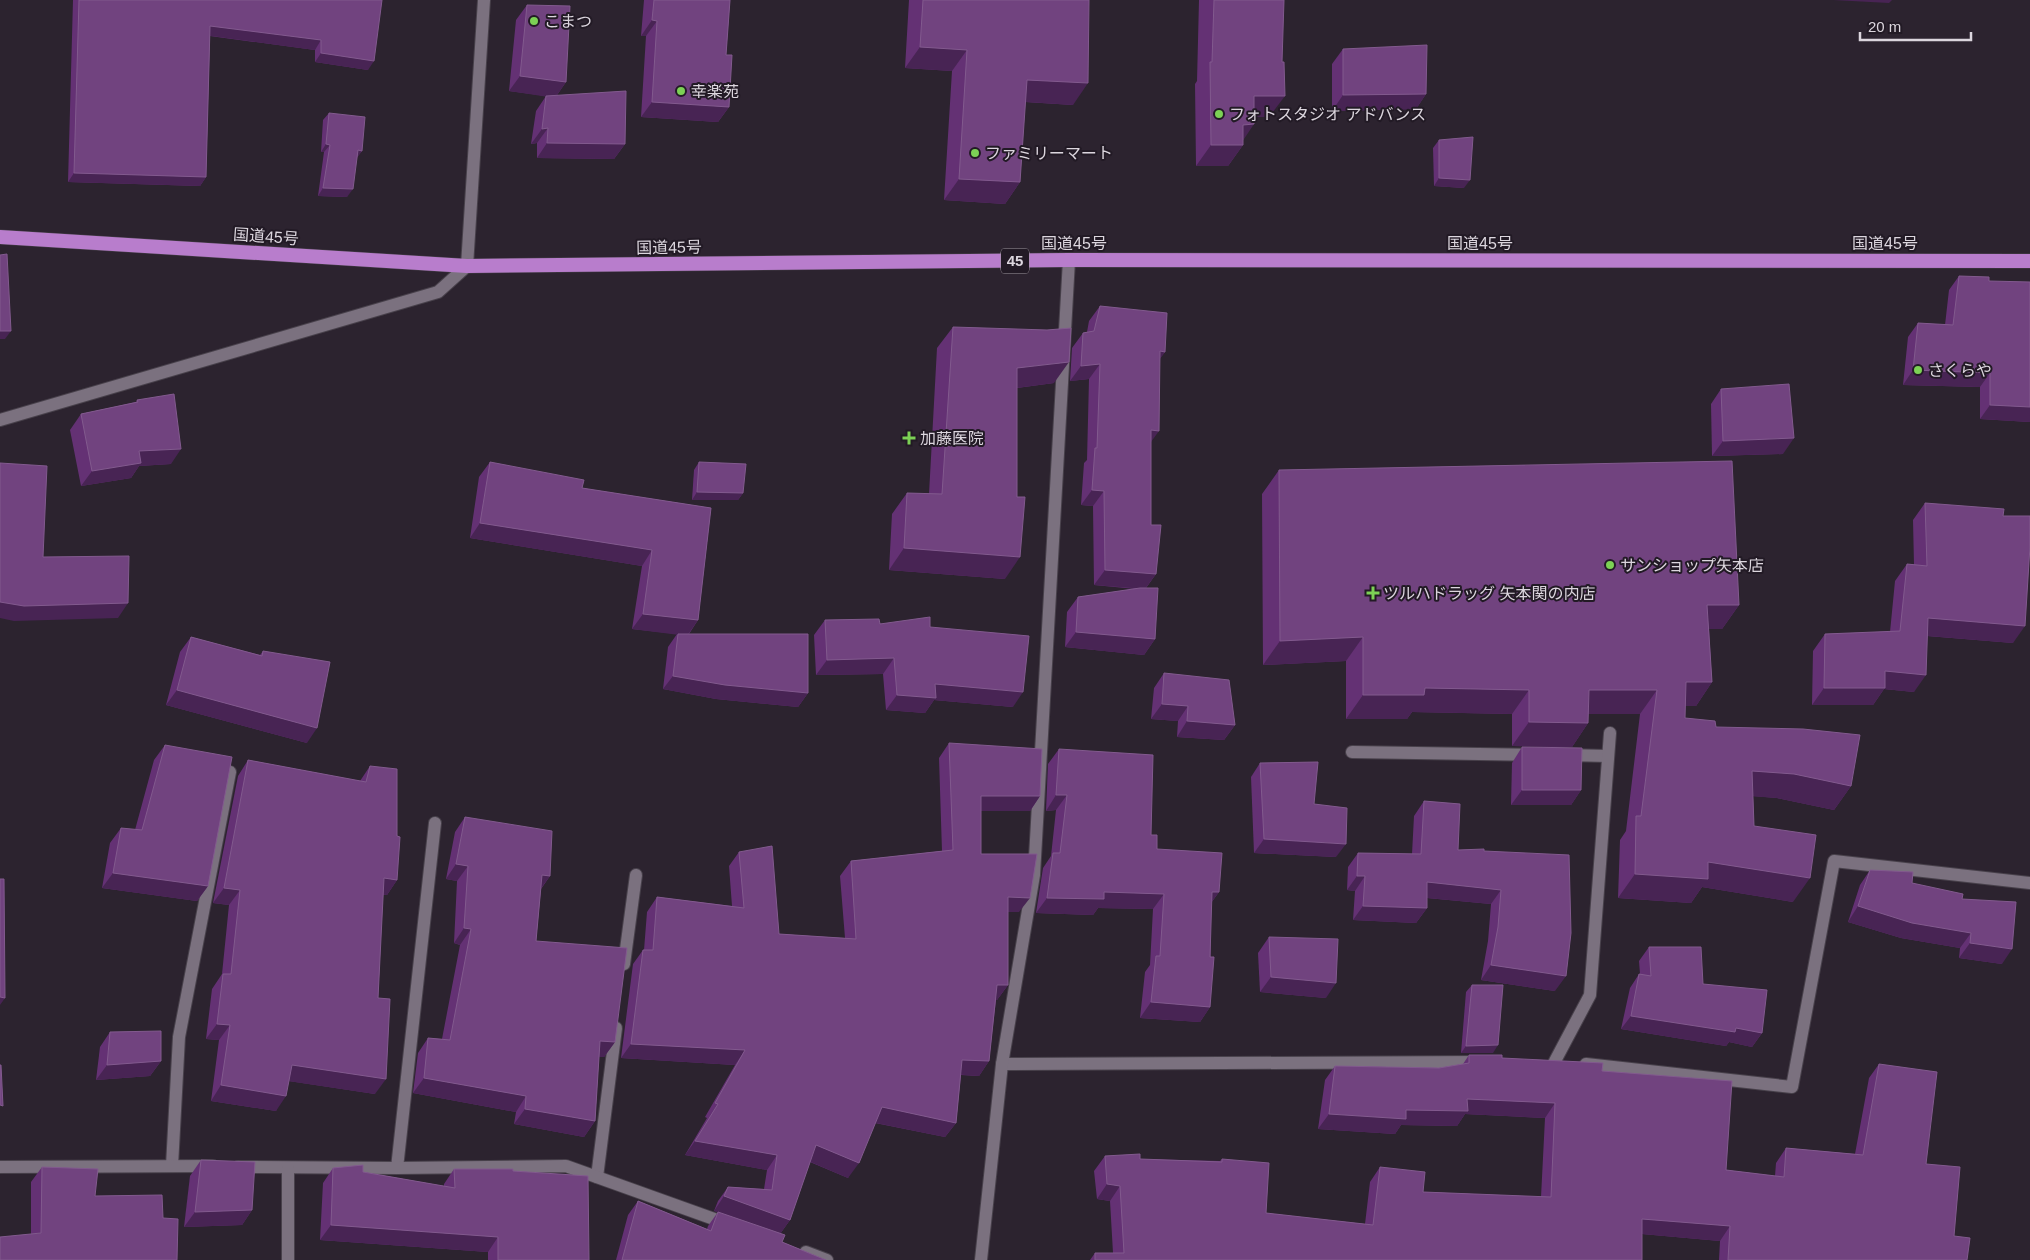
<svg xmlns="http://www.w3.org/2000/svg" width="2030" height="1260" font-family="Helvetica,'Noto Sans JP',sans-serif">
	<rect width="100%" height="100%" fill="#2c232f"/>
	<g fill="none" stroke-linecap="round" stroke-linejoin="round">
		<defs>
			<g id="service">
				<path d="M1352 752 1534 755"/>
				<path d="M1567 755 1608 756"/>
				<path d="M624 964 636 875"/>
				<path d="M1555 1061 1590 995 1610 733"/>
				<path d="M172 1166 179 1037 230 772"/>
				<path d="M397 1168 435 823"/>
				<path d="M597 1177 616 1028"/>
			</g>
			<g id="minor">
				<path d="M1002 1064 1481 1062"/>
				<path d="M1586 1064 1792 1087 1834 861 2030 883"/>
				<path d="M0 1167 213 1166"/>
				<path d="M238 1167 397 1168 566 1166 728 1224"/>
				<path d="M288 1168V1260"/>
				<path d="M806 1252 827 1260"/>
				<path d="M981 1260 1002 1064 1034 875 1069 260"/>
			</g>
			<path id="tertiary" d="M0 420 438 292 467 266 484 0"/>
			<path id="trunk" d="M0 237 467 266 1069 260 2030 261"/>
		</defs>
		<use href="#service" stroke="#48414b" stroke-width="14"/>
		<use href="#minor" stroke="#48414b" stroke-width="14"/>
		<use href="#tertiary" stroke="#48414b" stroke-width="14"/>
		<use href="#trunk" stroke="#48414b" stroke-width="15"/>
		<use href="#service" stroke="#7b717f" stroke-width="12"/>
		<use href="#minor" stroke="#7b717f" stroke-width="12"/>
		<use href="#tertiary" stroke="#7b717f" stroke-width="12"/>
		<use href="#trunk" stroke="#b87dcc" stroke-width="14"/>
	</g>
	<g fill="#643174">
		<path d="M73 0H382L368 70 315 62V50L210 36 206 177 200 186 68 182Z"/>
		<path d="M644 0H730L726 55 729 107 718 122 641 117 646 36H641Z"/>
		<path d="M909 0H1089L1073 105 1025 102 1020 182 1005 204 944 200 952 71 905 68Z"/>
		<path d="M1199 0H1284L1269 117H1254L1243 140V145L1228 166H1196L1195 84 1197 81Z"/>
		<path d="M527 5 566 82 557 95 625 144 614 159 537 158V143L531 144 536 111 546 96 509 91 516 20Z"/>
		<path d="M1343 49 1426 94 1416 109 1332 111V64Z"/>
		<path d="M329 113 362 151 357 157 347 197 318 196 324 152H321L323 120Z"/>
		<path d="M1439 140 1464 188 1434 186 1433 148Z"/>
		<path d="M1959 276 1989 281 2030 422 1980 419V387L1903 385 1908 337 1918 323 1945 325 1949 290Z"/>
		<path d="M1100 306 1165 352 1160 358 1151 442V525L1156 574 1146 588 1155 639 1144 655 1065 647 1067 612 1078 597 1136 589 1094 585 1093 506 1081 505 1084 463 1087 460 1089 379 1070 381 1072 348 1083 333 1087 332 1089 321Z"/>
		<path d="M953 327 1054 383 1017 388 1005 579 889 570 892 514 907 493 929 494 937 348Z"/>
		<path d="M1721 389 1783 454 1712 456 1711 404Z"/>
		<path d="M137 400 171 464 139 466 131 478 81 486 70 430 81 414 136 402Z"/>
		<path d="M490 462 582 488 711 508 698 620 689 634 808 693 798 707 716 699 663 689 668 647 677 634 632 629 642 566 470 538 479 477Z"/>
		<path d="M699 462 743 493 738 500H692L694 470Z"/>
		<path d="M1279 470 1739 605 1722 629H1709L1712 682 1696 706H1685V718L1716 727 1851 786 1834 810 1777 798 1753 796 1754 826 1793 902 1702 887 1691 903 1618 898 1620 840 1626 831 1640 714H1588V723L1572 747 1512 746V714L1412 712 1407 719H1346V661L1263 665 1262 494Z"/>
		<path d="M1925 503 2003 516 2029 562 2013 643 1927 636 1914 692 1884 689 1873 705H1812L1813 651 1825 634 1890 632 1895 581 1907 564 1914 565 1913 520Z"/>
		<path d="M825 620 930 627 1013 707 934 700 925 713 886 710 883 674 816 675 814 635Z"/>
		<path d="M191 637 260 655 263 651 307 743 166 705 180 652Z"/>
		<path d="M1164 673 1235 725 1224 740 1177 737 1178 721 1151 719 1154 688Z"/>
		<path d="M949 743 1040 796 1030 811H981V854L1019 912H1008V985L997 1000H996L989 1061 979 1076 961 1075 956 1123 945 1137 875 1123 848 1178 810 1162 790 1220 780 1234 782 1242 826 1260H616L628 1215 638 1201 707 1229 708 1226 718 1212 714 1211 718 1201 728 1187 764 1189 767 1170 685 1155 707 1118 705 1117 735 1065 621 1058 633 964 643 950H644L647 912 657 897 732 906 729 866 739 852 779 934 845 938 840 876 851 861 942 851 939 758Z"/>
		<path d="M165 745 208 886 197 901 102 888 110 843 121 828 135 830 154 760Z"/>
		<path d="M1522 747 1581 790 1571 805H1511L1512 763Z"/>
		<path d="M1059 749 1151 835 1157 849 1219 892 1211 903 1210 1007 1200 1022 1140 1018 1145 972 1150 965 1153 909 1098 908 1093 915 1036 913 1043 868 1051 856 1056 810 1046 811 1048 764Z"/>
		<path d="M248 760 360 781 370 766 397 836V880L387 895H383L378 998 375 1094 289 1081 276 1111 211 1101 219 1040 206 1039 212 989 222 974 229 905 213 903 238 776Z"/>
		<path d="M1260 763 1336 857 1254 853 1251 777Z"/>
		<path d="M1424 801 1458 850 1484 851 1555 991 1481 980 1488 941 1491 904 1427 898V908L1416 923 1353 920 1355 891 1347 890 1348 867 1358 853 1412 854 1414 816Z"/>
		<path d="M465 817 550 876 541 889 536 941 615 1042 604 1057H599L595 1121 584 1137 514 1124 516 1112 413 1093 418 1053 428 1038 442 1039 460 945 454 943 457 881 446 879 455 832Z"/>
		<path d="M1870 870 1962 899 2002 964 1959 958 1960 948 1901 938 1848 922 1860 885Z"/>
		<path d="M1269 937 1326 998 1260 992 1258 953Z"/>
		<path d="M1649 947 1703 984 1762 1033 1752 1047 1729 1042 1726 1046 1621 1029 1630 988 1639 974H1640L1639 961Z"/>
		<path d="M1472 985 1493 1053H1461L1466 992Z"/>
		<path d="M110 1032 161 1061 150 1076 96 1080 100 1047Z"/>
		<path d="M1469 1055 1502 1058 1602 1071 1726 1170 1775 1176 1776 1163 1786 1148 1855 1154 1869 1078 1879 1064 1926 1164 1954 1236 1967 1260H1719L1720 1241 1642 1234V1260H1090L1095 1253H1113L1110 1201 1097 1199 1094 1171 1105 1156 1140 1159 1220 1161 1222 1159 1266 1213 1365 1224 1370 1182 1380 1167 1423 1192 1541 1197 1545 1118 1465 1114 1457 1126 1401 1125 1395 1134 1318 1129 1325 1080 1335 1066 1439 1068 1463 1064Z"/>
		<path d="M201 1160 252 1210 242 1225 184 1227 190 1176Z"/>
		<path d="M42 1167 95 1196 163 1218 31 1234V1182Z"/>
		<path d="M333 1168 363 1172 444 1186V1184L454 1169 513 1171 589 1260H488V1252L320 1240 323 1183Z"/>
	</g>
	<g fill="#482454">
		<path d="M1833 0H1892L1889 3Z"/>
		<path d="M652 20 657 21 646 36H641Z"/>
		<path d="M210 26 321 40 315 50 204 35Z"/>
		<path d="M920 47 967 50 952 71 905 68Z"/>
		<path d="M321 53 374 61 368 70 315 62Z"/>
		<path d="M520 76 566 82 555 98 509 91Z"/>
		<path d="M1027 80 1088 83 1073 105 1012 101Z"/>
		<path d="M1426 94 1416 109 1332 111 1343 95Z"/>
		<path d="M1254 96H1285L1269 117H1239Z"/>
		<path d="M652 102 729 107 718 122 641 117Z"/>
		<path d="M1254 124 1240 145H1243L1228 166H1196L1211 145 1243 125Z"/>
		<path d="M548 128 537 143 531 144 542 129Z"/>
		<path d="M547 143 625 144 614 159 537 158Z"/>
		<path d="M326 144 330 145 324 152H321Z"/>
		<path d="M358 150 362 151 356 159Z"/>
		<path d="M74 173 206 177 200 186 68 182Z"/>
		<path d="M1439 178 1470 180 1464 188 1434 186Z"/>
		<path d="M959 179 1020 182 1005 204 944 200Z"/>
		<path d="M323 188 353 189 347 197 318 196Z"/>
		<path d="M0 331H11L5 339H0Z"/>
		<path d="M1160 351 1165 352 1154 367Z"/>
		<path d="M1069 362 1054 383 1002 390 1017 368Z"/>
		<path d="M1100 364 1089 379 1070 381 1081 366Z"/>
		<path d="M1913 370 1990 373 1980 387 1903 385Z"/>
		<path d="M1990 405 2030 407V422L1980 419Z"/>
		<path d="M1151 430 1159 431 1148 446Z"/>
		<path d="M1794 438 1783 454 1712 456 1723 441Z"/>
		<path d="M181 449 171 464 139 466 131 478 81 486 92 471 139 451Z"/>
		<path d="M1092 490 1104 491 1093 506 1081 505Z"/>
		<path d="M697 492 743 493 738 500H692Z"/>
		<path d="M480 523 652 550 642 566 470 538Z"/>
		<path d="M904 548 1020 557 1005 579 889 570Z"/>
		<path d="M1105 570 1156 574 1145 589 1094 585Z"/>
		<path d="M0 602 128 603 118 618 14 621 0 618Z"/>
		<path d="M1707 605H1739L1722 629H1690Z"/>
		<path d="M643 614 698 620 687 636 632 629Z"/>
		<path d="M1928 618 2025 626 2013 643 1916 635Z"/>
		<path d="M1076 632 1155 639 1144 655 1065 647Z"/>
		<path d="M1363 637 1346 661 1263 665 1280 641Z"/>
		<path d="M894 658 883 674 816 675 827 660Z"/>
		<path d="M1885 671 1926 675 1914 692 1884 689 1873 705H1812L1824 688Z"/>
		<path d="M673 676 808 693 798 707 716 699 663 689Z"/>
		<path d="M1686 682H1712L1696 706H1669Z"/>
		<path d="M935 684 1023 692 1013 707 934 700 925 713 886 710 897 695Z"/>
		<path d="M1425 688 1529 690 1512 714 1412 712 1407 719H1346L1363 695Z"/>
		<path d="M177 690 317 728 307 743 166 705Z"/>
		<path d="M1589 690H1657L1640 714H1572Z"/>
		<path d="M1162 704 1188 706 1178 721 1151 719Z"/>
		<path d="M1187 721 1235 725 1224 740 1177 737Z"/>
		<path d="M1529 722 1588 723 1572 747 1512 746Z"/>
		<path d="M1752 771 1794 774 1851 786 1834 810 1777 798 1735 795Z"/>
		<path d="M1522 790H1581L1571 805H1511Z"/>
		<path d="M1056 795H1067L1056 810 1046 811Z"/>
		<path d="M981 796H1040L1030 811H970Z"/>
		<path d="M1264 839 1346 844 1336 857 1254 853Z"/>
		<path d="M1708 862 1810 878 1793 902 1702 887 1691 903 1618 898 1635 874Z"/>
		<path d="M456 864 468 866 457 881 446 879Z"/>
		<path d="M113 873 208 886 197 901 102 888Z"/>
		<path d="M542 875 550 876 539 891Z"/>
		<path d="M1357 876H1365L1355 891 1347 890Z"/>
		<path d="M384 878 397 880 387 895 373 894Z"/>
		<path d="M1427 882 1501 890 1491 904 1417 897Z"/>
		<path d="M224 888 240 890 229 905 213 903Z"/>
		<path d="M1104 892 1164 894 1153 909 1098 908 1093 915 1036 913 1047 898Z"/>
		<path d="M1212 892H1219L1208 907Z"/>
		<path d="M1008 897 1030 898 1019 912H998Z"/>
		<path d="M1363 906 1427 908 1416 923 1353 920Z"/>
		<path d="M1858 906 1971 933 1960 948 1901 938 1848 922Z"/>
		<path d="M464 928 471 929 460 945 454 943Z"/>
		<path d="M1970 943 2012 949 2002 964 1959 958Z"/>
		<path d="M1491 965 1566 976 1555 991 1481 980Z"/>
		<path d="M1271 977 1336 983 1326 998 1260 992Z"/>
		<path d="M997 985H1008L997 1000H987Z"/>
		<path d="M0 997 5 998 0 1005Z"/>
		<path d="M1151 1002 1210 1007 1200 1022 1140 1018Z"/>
		<path d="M1631 1016 1736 1028 1762 1033 1752 1047 1729 1042 1726 1046 1621 1029Z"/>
		<path d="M217 1024 230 1025 219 1040 206 1039Z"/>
		<path d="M600 1041 615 1042 604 1057H589Z"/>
		<path d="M631 1044 745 1050 735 1065 621 1058Z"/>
		<path d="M1498 1045 1493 1053H1461L1466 1046Z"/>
		<path d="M962 1060 989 1061 979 1076 952 1074Z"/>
		<path d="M161 1061 150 1076 96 1080 107 1065Z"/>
		<path d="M292 1065 386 1079 375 1094 281 1080Z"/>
		<path d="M424 1078 526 1096 516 1112 413 1093Z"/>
		<path d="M221 1085 286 1096 276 1111 211 1101Z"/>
		<path d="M1467 1099 1555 1103 1545 1118 1465 1114 1457 1126 1401 1125 1395 1134 1318 1129 1329 1114 1406 1110Z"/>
		<path d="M882 1107 956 1123 945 1137 871 1122Z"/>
		<path d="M525 1109 595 1121 584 1137 514 1124Z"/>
		<path d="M695 1141 777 1155 767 1170 685 1155Z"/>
		<path d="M816 1145 859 1163 848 1178 806 1160Z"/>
		<path d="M1107 1184 1120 1186 1110 1201 1097 1199Z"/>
		<path d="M724 1196 790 1220 780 1234 714 1211Z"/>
		<path d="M252 1210 242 1225 184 1227 195 1212Z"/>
		<path d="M1642 1219 1730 1226 1720 1241 1631 1233Z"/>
		<path d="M331 1225 498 1237 488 1252 320 1240Z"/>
	</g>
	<g fill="#71437f" stroke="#825a8e">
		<path d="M79 0H382L374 61 321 53V40L210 26 206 177 74 173Z"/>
		<path d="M654 0H730L726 55H732L729 107 652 102 657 21 652 20Z"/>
		<path d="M923 0H1089L1088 83 1027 80 1020 182 959 179 967 50 920 47Z"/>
		<path d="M1214 0H1284L1282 62H1284L1285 96H1254V124L1243 125V145H1211L1210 62H1212Z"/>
		<path d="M527 5 570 6 566 82 520 76Z"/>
		<path d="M1427 45 1426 94 1343 95V49Z"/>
		<path d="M626 91 625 144 547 143 548 128 542 129 546 96Z"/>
		<path d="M329 113 365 117 362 151 358 150 353 189 323 188 330 145 326 144Z"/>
		<path d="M1473 137 1470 180 1439 178V140Z"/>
		<path d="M7 254 11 331H0V255Z"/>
		<path d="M1959 276 1989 277V281L2030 282V407L1990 405V373L1913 370 1918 323 1953 325Z"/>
		<path d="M1100 306 1167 313 1165 352 1160 351 1159 431 1151 430V525H1161L1156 574 1105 570 1104 491 1092 490 1095 448H1097L1100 364 1081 366 1083 333 1094 331Z"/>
		<path d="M953 327 1047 330 1071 328 1069 362 1017 368V497H1025L1020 557 904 548 907 493 942 494Z"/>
		<path d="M1789 384 1794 438 1723 441 1721 389Z"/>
		<path d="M174 394 181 449 139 451 141 463 92 471 81 414 138 402 137 400Z"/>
		<path d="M1732 461 1739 605H1707L1712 682H1686L1685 718 1715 721 1716 727 1803 729 1860 735 1851 786 1794 774 1752 771 1754 826 1816 835 1810 878 1708 862V879L1635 874 1636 816H1641L1657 690H1589L1588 723 1529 722V690L1425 688 1424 695H1363V637L1280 641 1279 470Z"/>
		<path d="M490 462 584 480 582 488 711 508 698 620 643 614 652 550 480 523Z"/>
		<path d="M699 462 746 464 743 493 697 492Z"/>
		<path d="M0 463 47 466 43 557 129 556 128 603 24 606 0 602Z"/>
		<path d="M1925 503 2004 509 2003 516H2030V546L2025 626 1928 618 1926 675 1885 671V688H1824L1825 634 1900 631 1907 564 1927 566Z"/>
		<path d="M1140 588H1158L1155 639 1076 632 1078 597Z"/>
		<path d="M930 617V627L1029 636 1023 692 935 684 936 698 897 695 894 658 827 660 825 620 879 619 880 624Z"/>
		<path d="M678 634H808V693L725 685 673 676Z"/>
		<path d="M191 637 262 656 263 651 330 662 317 728 177 690Z"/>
		<path d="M1164 673 1229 680 1235 725 1187 721 1188 706 1162 704Z"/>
		<path d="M949 743 1042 749 1040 796H981V854H1037L1030 898 1008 897V985H997L989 1061 962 1060 956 1123 882 1107 859 1163 816 1145 790 1220 724 1196 728 1187 772 1190 777 1155 695 1141 718 1104 715 1103 745 1050 631 1044 643 950H653L657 897 744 908 739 852 772 846 779 934 856 939 851 861 953 850Z"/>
		<path d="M165 745 232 757 208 886 113 873 121 828 142 830Z"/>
		<path d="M1522 747 1582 748 1581 790H1522Z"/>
		<path d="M1059 749 1153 755 1151 835H1157V849L1222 853 1219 892H1212L1210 957H1214L1210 1007 1151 1002 1156 956H1160L1164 894 1104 892V899L1047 898 1053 853H1060L1067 795H1056Z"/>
		<path d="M248 760 366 782 370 766 397 769V836L400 837 397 880 384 878 378 998 390 999 386 1079 292 1065 286 1096 221 1085 230 1025 217 1024 223 974H231L240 890 224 888Z"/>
		<path d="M1318 762 1314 804 1347 808 1346 844 1264 839 1260 763Z"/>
		<path d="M1424 801 1460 804 1458 850 1484 849V851L1569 855 1571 933 1566 976 1491 965 1498 927 1501 890 1427 882V908L1363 906 1365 876H1357L1358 853 1421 854Z"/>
		<path d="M465 817 552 831 550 876 542 875 536 941 627 948 615 1042 600 1041 595 1121 525 1109 526 1096 424 1078 428 1038 450 1040 471 929 464 928 468 866 456 864Z"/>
		<path d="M1870 870 1913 872 1912 883 1963 894 1962 899 2016 902 2012 949 1970 943 1971 933 1912 923 1858 906Z"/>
		<path d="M0 879H4L5 998 0 997Z"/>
		<path d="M1269 937 1338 939 1336 983 1271 977Z"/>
		<path d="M1649 947H1701L1703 984 1767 990 1762 1033 1736 1028 1735 1032 1631 1016 1639 974 1651 976Z"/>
		<path d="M1472 985H1503L1498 1045 1466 1046Z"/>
		<path d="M161 1031V1061L107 1065 110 1032Z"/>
		<path d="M1469 1055H1502V1058L1603 1063 1602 1071 1732 1081 1726 1170 1784 1177 1786 1148 1863 1155 1879 1064 1937 1072 1926 1164 1960 1167 1954 1236 1970 1238 1967 1260H1728L1730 1226 1642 1219V1260H1095V1253H1124L1120 1186 1107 1184 1105 1156 1140 1154V1159L1222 1162V1159L1269 1163 1266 1213 1373 1225 1380 1167 1425 1172 1423 1192 1551 1197 1555 1103 1467 1099 1468 1111 1406 1110V1119L1329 1114 1335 1066 1439 1068 1469 1063Z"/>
		<path d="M0 1065H1L3 1106 0 1105Z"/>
		<path d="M201 1160 255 1162 252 1210 195 1212Z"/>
		<path d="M363 1165V1172L455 1188 454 1169H513V1171L588 1176 589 1260H498V1237L331 1225 333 1168Z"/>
		<path d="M42 1167 98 1169 95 1196 162 1195 163 1218 178 1219 177 1260H0V1237L41 1233Z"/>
		<path d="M638 1201 711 1231 718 1212 785 1235 782 1242 826 1260H622Z"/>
	</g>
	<g fill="#7cd155" stroke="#221a25" stroke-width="2">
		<circle cx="534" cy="21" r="5"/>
		<circle cx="681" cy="91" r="5"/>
		<circle cx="1219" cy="114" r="5"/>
		<circle cx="975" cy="153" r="5"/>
		<circle cx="1918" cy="370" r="5"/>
		<path d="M906.5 430.5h5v5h5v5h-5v5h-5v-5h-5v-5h5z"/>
		<circle cx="1610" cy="565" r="5"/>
		<path d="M1370.5 585.5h5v5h5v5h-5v5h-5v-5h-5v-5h5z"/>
	</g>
	<g text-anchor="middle" stroke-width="4" stroke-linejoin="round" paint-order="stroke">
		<rect fill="#221a25" stroke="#a49ea6" stroke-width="1" x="1001" y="248.5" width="28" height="25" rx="4"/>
		<g font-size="15" font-weight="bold" fill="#dcd6de">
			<text x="1015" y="266">45</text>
		</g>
		<g font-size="16" fill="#dcd6de" stroke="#221a25" text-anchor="start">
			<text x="544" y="27">こまつ</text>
			<text x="691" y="97">幸楽苑</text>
			<text x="1229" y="120">フォトスタジオ アドバンス</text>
			<text x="985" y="159">ファミリーマート</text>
			<text x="1928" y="376">さくらや</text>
			<text x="920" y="444">加藤医院</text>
			<text x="1620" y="571">サンショップ矢本店</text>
			<text x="1383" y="599">ツルハドラッグ 矢本関の内店</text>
		</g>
		<g font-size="16" fill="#dcd6de" stroke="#221a25">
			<text transform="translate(266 236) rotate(4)" y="6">国道45号</text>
			<text x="1074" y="249">国道45号</text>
			<text x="1480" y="249">国道45号</text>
			<text x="1885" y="249">国道45号</text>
			<text transform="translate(669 247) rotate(-1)" y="6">国道45号</text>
		</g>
	</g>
	<path d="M1860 32v8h111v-8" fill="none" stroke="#dcd6de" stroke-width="2.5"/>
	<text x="1868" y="32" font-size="15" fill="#dcd6de" stroke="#221a25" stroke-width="4" paint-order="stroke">20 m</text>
</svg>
